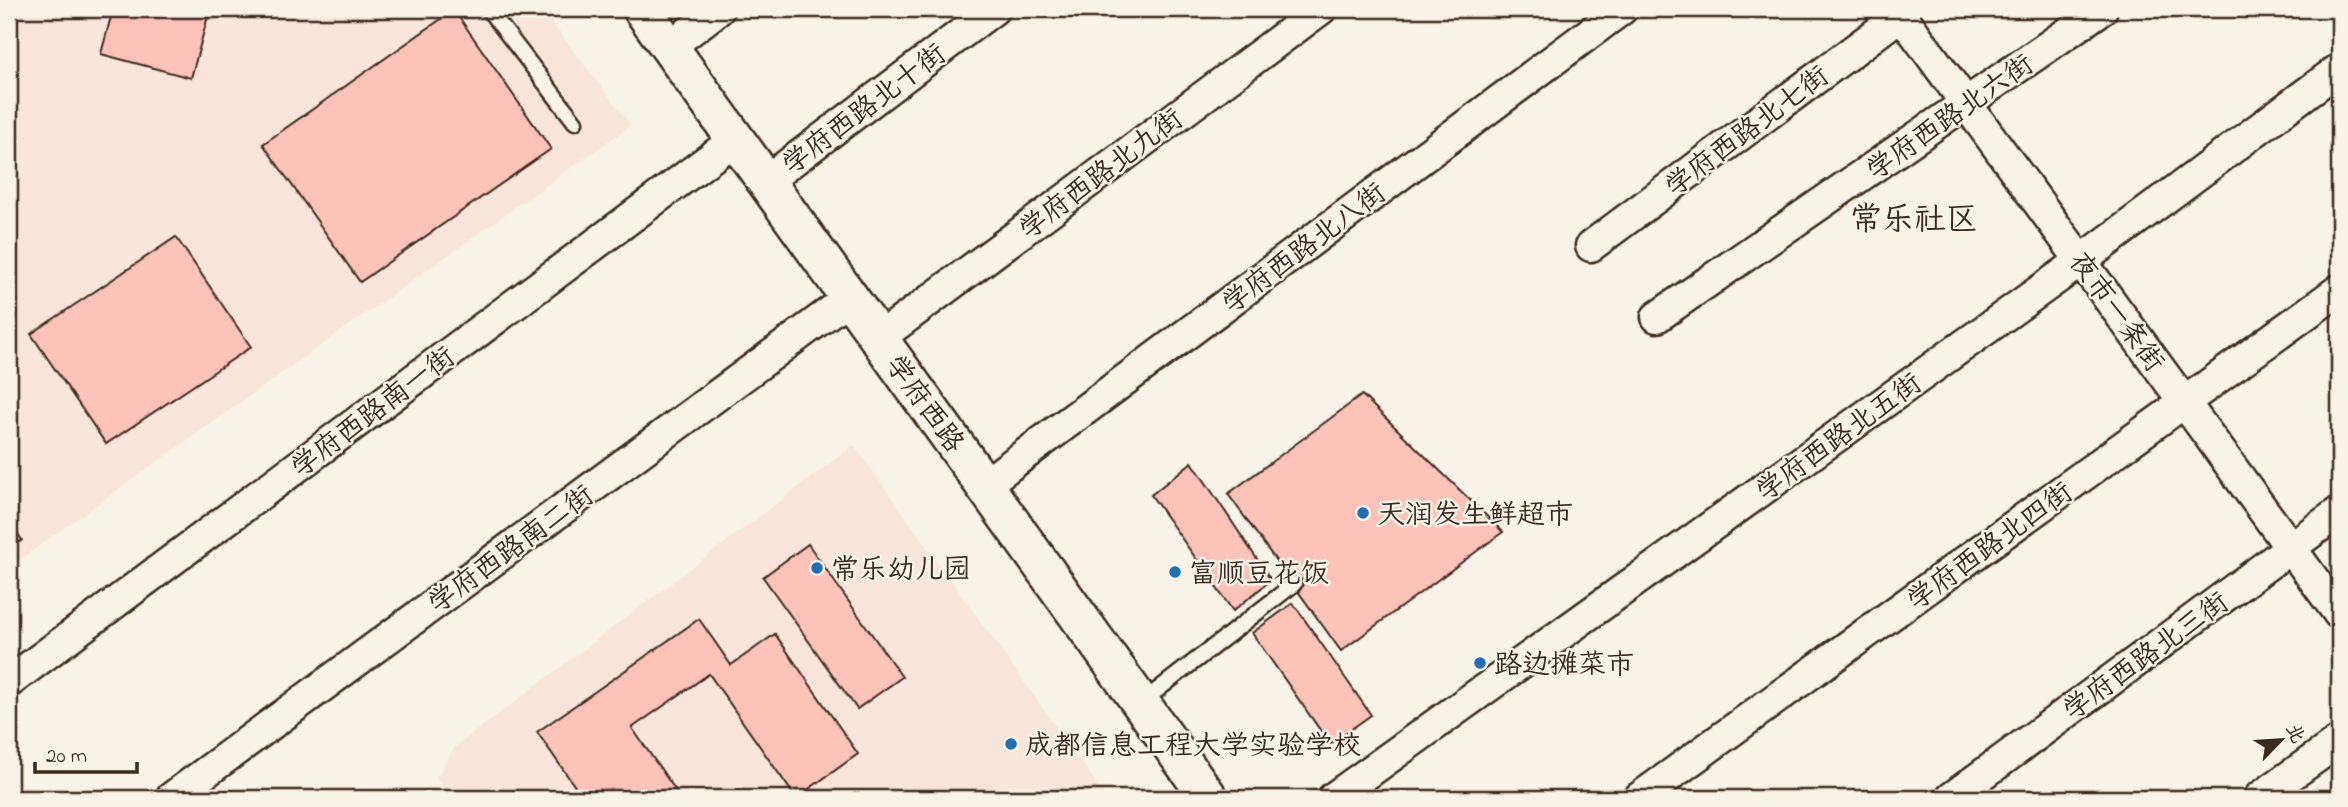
<svg xmlns="http://www.w3.org/2000/svg" width="2348" height="807" font-family="'Indie Flower','LXGW WenKai TC',sans-serif">
	<rect width="100%" height="100%" fill="#f7f3e8"/>
	<filter id="ink" filterUnits="userSpaceOnUse"><feTurbulence type="fractalNoise" baseFrequency=".0143" numOctaves="2"/><feDisplacementMap in="SourceGraphic" scale="14" xChannelSelector="R" yChannelSelector="G"/><feConvolveMatrix kernelMatrix="1 2 1 2 8 2 1 2 1" color-interpolation-filters="sRGB"/></filter>
	<g filter="url(#ink)">
		<g fill="#f9e5da">
			<path d="M9 9H541L631 125 9 567Z"/>
			<path d="M854 445 1107 798H452L436 778 454 748Z"/>
		</g>
		<g fill="#fec3b8" stroke="#3b2a1e" stroke-width="2">
			<path d="M113 9H210L191 78 101 54Z"/>
			<path d="M454 10 551 149 360 282 263 144Z"/>
			<path d="M176 237 251 347 106 444 31 334Z"/>
			<path d="M1362 395 1503 532 1341 651 1228 494Z"/>
			<path d="M1192 462 1271 580 1233 611 1151 495Z"/>
			<path d="M9 521 22 540 9 550Z"/>
			<path d="M808 544 902 677 857 709 763 577Z"/>
			<path d="M1293 603 1371 715 1330 744 1252 633Z"/>
			<path d="M699 619 731 665 775 634 858 754 796 798 709 674 632 728 681 798H583L537 732Z"/>
		</g>
		<g fill="none" stroke-linecap="round" stroke-linejoin="round">
			<defs>
				<g id="service">
					<path d="M488 9 575 122"/>
					<path d="M1142 702 1294 584"/>
				</g>
				<g id="minor">
					<path d="M1897 9 2339 614"/>
					<path d="M669 47 719 9"/>
					<path d="M766 181 994 9"/>
					<path d="M1591 246 1901 15"/>
					<path d="M1657 317 2102 9"/>
					<path d="M879 338 1321 9"/>
					<path d="M984 485 1622 9"/>
					<path d="M9 682 736 139"/>
					<path d="M171 798 849 298"/>
					<path d="M1333 798 2081 261 2339 69"/>
					<path d="M1639 798 2339 290"/>
					<path d="M1951 798 2339 512"/>
					<path d="M2259 798 2339 741"/>
				</g>
				<path id="tertiary" d="M642 9 1209 798"/>
			</defs>
			<use href="#service" stroke="#3b2a1e" stroke-width="19"/>
			<use href="#minor" stroke="#3b2a1e" stroke-width="35"/>
			<use href="#tertiary" stroke="#3b2a1e" stroke-width="42"/>
			<use href="#service" stroke="#f7f3e8" stroke-width="14"/>
			<use href="#minor" stroke="#f7f3e8" stroke-width="30"/>
			<use href="#tertiary" stroke="#f7f3e8" stroke-width="37"/>
		</g>
	</g>
	<g fill="#1f6fb2" stroke="#f7f3e8" stroke-width="2.5">
		<circle cx="1363" cy="513" r="7"/>
		<circle cx="817" cy="568" r="7"/>
		<circle cx="1175" cy="572" r="7"/>
		<circle cx="1480" cy="663" r="7"/>
		<circle cx="1011" cy="744" r="7"/>
	</g>
	<g text-anchor="middle" stroke-width="5" stroke-linejoin="round" paint-order="stroke">
		<g font-size="28" fill="#3b2a1e" stroke="#f7f3e8">
			<text transform="translate(863 108) rotate(-37)" y="10">学府西路北十街</text>
			<text transform="translate(1949 116) rotate(-35)" y="10">学府西路北六街</text>
			<text transform="translate(1746 130) rotate(-37)" y="10">学府西路北七街</text>
			<text transform="translate(1100 173) rotate(-37)" y="10">学府西路北九街</text>
			<text transform="translate(1303 247) rotate(-37)" y="10">学府西路北八街</text>
			<text transform="translate(2118 311) rotate(54)" y="10">夜市一条街</text>
			<text transform="translate(926 403) rotate(54)" y="10">学府西路</text>
			<text transform="translate(372 411) rotate(-37)" y="10">学府西路南一街</text>
			<text transform="translate(1838 436) rotate(-36)" y="10">学府西路北五街</text>
			<text transform="translate(1989 545) rotate(-36)" y="10">学府西路北四街</text>
			<text transform="translate(510 548) rotate(-36)" y="10">学府西路南二街</text>
			<text transform="translate(2145 655) rotate(-36)" y="10">学府西路北三街</text>
		</g>
		<g font-size="28" fill="#3b2a1e" stroke="#f7f3e8" text-anchor="start">
			<text x="1377" y="523">天润发生鲜超市</text>
			<text x="831" y="578">常乐幼儿园</text>
			<text x="1189" y="582">富顺豆花饭</text>
			<text x="1494" y="673">路边摊菜市</text>
			<text x="1025" y="754">成都信息工程大学实验学校</text>
		</g>
		<g font-size="32" fill="#3b2a1e" stroke="#f7f3e8">
			<text x="1914" y="229">常乐社区</text>
		</g>
	</g>
	<rect width="2348" height="807" fill="none" stroke="#f7f3e8" stroke-width="35"/>
	<rect x="18" y="18" width="2313" height="772" fill="none" stroke="#3b2a1e" stroke-width="2.5" filter="url(#ink)"/>
	<g transform="translate(2281 740) rotate(65)" stroke="#f7f3e8" stroke-width="5" paint-order="stroke">
	<path d="M0-5L12 26L0 18L-12 26Z" fill="#3b2a1e"/>
	<text y="-10" font-size="19" font-weight="bold" text-anchor="middle" fill="#3b2a1e">北</text>
	</g>
	<path d="M35 762v10h102v-10" fill="none" stroke="#3b2a1e" stroke-width="3.5"/>
	<text x="46" y="762" font-size="21" fill="#3b2a1e" stroke="#f7f3e8" stroke-width="5" paint-order="stroke">20 m</text>
</svg>
